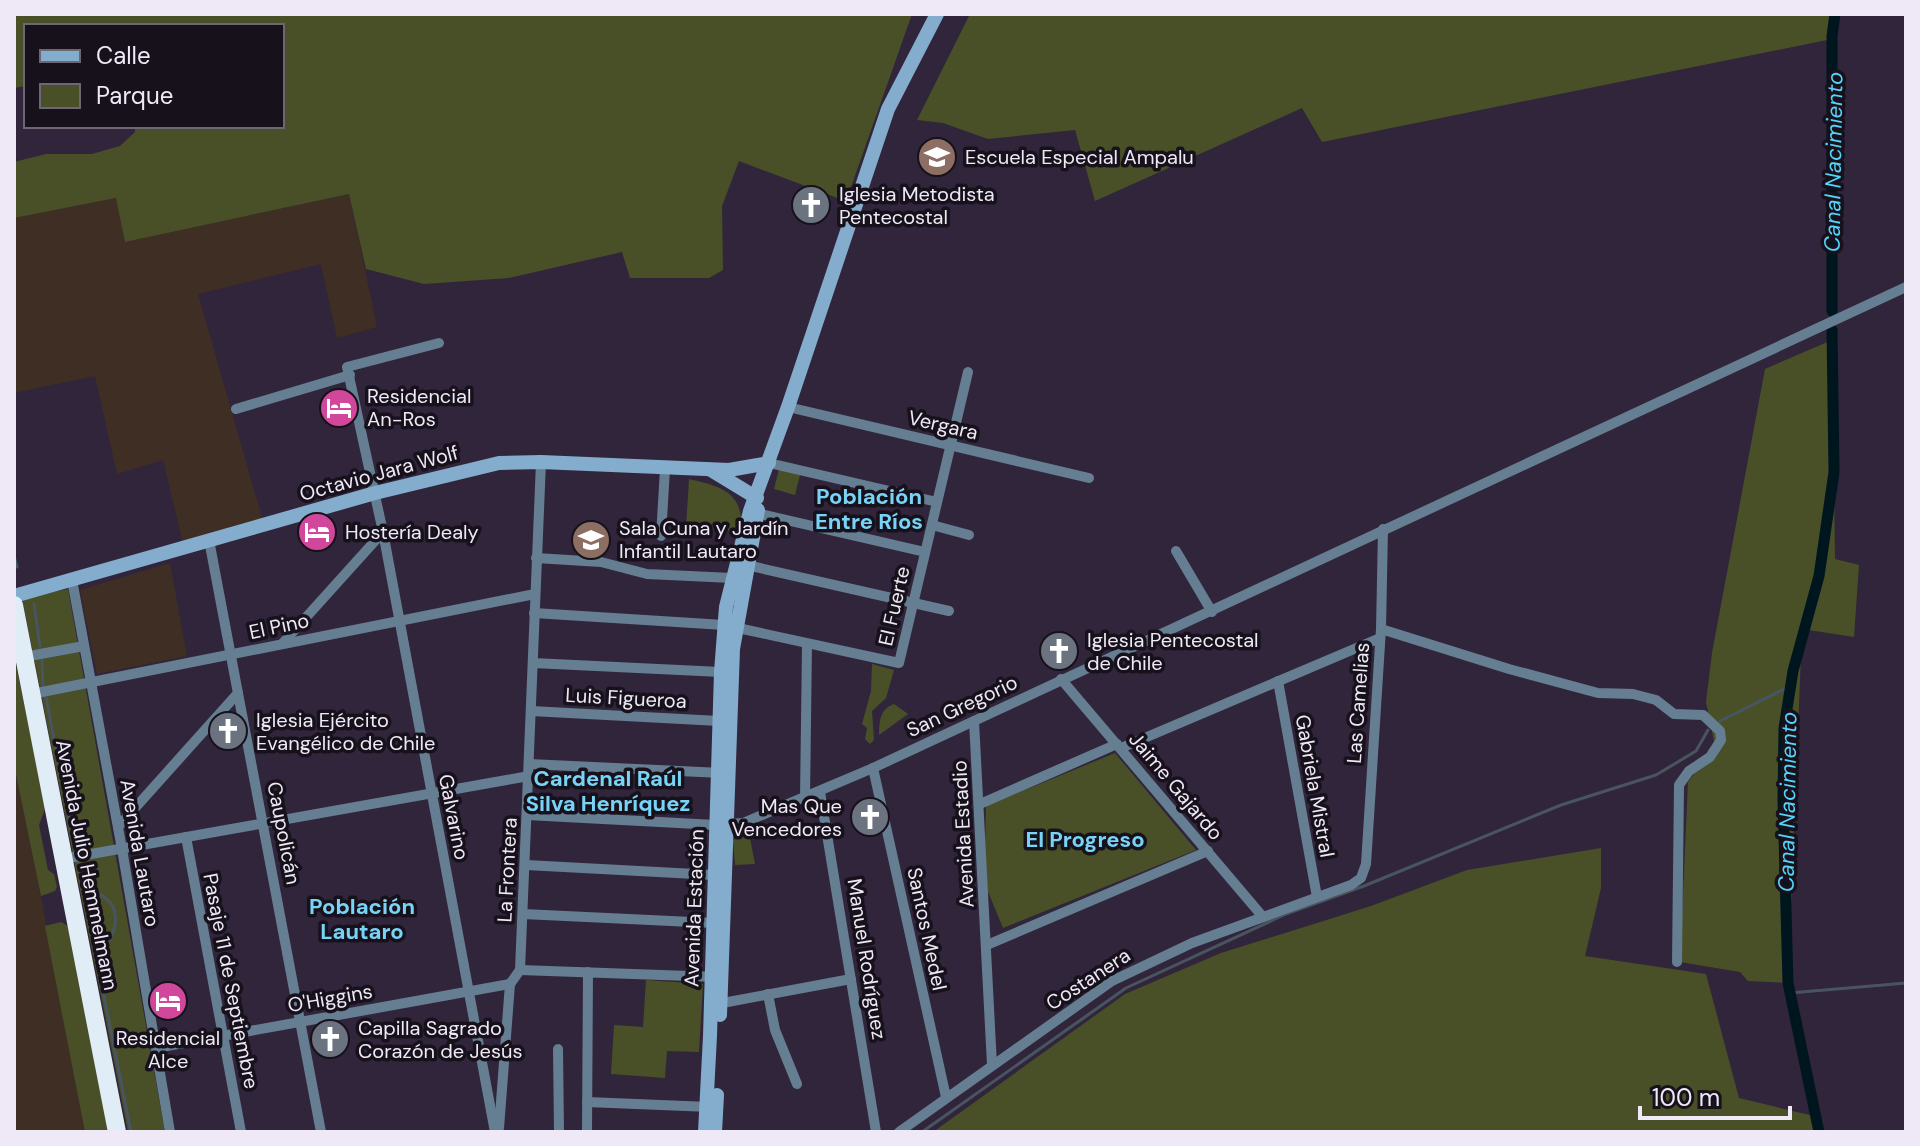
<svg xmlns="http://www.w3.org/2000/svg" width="1920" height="1146" font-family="'DM Sans',sans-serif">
	<rect width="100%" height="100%" fill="#31253b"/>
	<g fill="#3f2e24">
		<path d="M349 194 377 327 337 338 321 264 198 294 263 521 183 543 163 460 117 474 95 376 14 393V218L117 198 125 242Z"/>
		<path d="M170 563 187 656 97 674 80 590Z"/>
		<path d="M14 765 41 896 85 1132H14Z"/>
	</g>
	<g fill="#495028">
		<path d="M14 14H912L851 187 843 200 739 161 722 206 723 270 709 278H630L622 252 509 278 424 284 366 269 349 194 125 242 116 198 14 218V162L46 154H92L120 146 135 132V126H282V26H26V86L14 88Z"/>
		<path d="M970 14H1835L1832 39 1322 142 1302 108 1095 201 1075 130 988 139 943 123 917 120Z"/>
		<path d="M1832 340 1835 559 1859 565 1854 637 1802 629 1788 983 1748 981 1740 972 1680 962 1688 782 1694 774 1717 756 1706 702 1712 653 1765 369Z"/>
		<path d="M779 469 800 475 795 495 774 489Z"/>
		<path d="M689 479C723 487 743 492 742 532L686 527Z"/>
		<path d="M68 589 165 1132H128L22 598Z"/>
		<path d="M14 656 46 806 39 825 48 870 54 874 57 887 55 891 41 896 14 765Z"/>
		<path d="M872 664 894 670 886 698 872 711 874 740 870 744 865 739 867 728 862 724 871 691Z"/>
		<path d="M894 704 908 714 879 735C879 721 880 709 894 704Z"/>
		<path d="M1115 753 1196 850 1003 928 984 882 986 806Z"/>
		<path d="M749 833 755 864 735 865 733 840Z"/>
		<path d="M1601 848V888L1585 956 1706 974 1739 1098 1818 1117 1816 1132H933L1125 994 1221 953 1371 906 1467 870Z"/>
		<path d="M61 922 71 928 111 1132H85L45 926Z"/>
		<path d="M646 980 703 984 699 1052 667 1051 665 1078 611 1074 614 1025 643 1027Z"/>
	</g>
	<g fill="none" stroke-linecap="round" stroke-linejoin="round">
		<g stroke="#485560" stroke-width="3">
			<path d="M14 556 17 567"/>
			<path d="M34 604 40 646"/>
			<path d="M42 660 43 686"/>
			<path d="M46 697 76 852"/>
			<path d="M1720 721 1790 686"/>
			<path d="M79 863C81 870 83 881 89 886 103 898 118 900 115 925 113 940 99 950 98 966L131 1132"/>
			<path d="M1790 993 1906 983"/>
			<path d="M922 1132 1126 988 1286 914 1364 886 1561 805 1656 775 1696 751 1708 730"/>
		</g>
		<g stroke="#00161f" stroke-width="11">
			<path d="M1832 311V36L1835 14"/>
			<path d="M1819 1132 1788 983 1783 800 1784 728 1793 671 1819 576 1834 472 1832 330"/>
		</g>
		<g stroke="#657e92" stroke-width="10">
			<path d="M439 343 347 367 383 532 495 1132"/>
			<path d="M788 407 1089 478"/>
			<path d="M236 409 350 375"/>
			<path d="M769 463 937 502"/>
			<path d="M752 512 925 552"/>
			<path d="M932 525 969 535"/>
			<path d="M661 536 665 469"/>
			<path d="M209 540 321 1132"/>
			<path d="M1176 551 1212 612"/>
			<path d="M536 558 601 562 647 574 732 578"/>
			<path d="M742 564 949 611"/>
			<path d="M72 580 122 849 170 1132"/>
			<path d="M534 613 724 625 899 663 968 372"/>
			<path d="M1381 629 1509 669 1598 693 1633 694 1656 700 1674 714 1703 715 1720 731 1721 740 1710 757 1689 771 1679 785 1677 962"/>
			<path d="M282 644 383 532"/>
			<path d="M24 657 84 646"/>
			<path d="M533 663 721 672"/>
			<path d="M1061 679 1263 917"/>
			<path d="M1278 681 1317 897"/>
			<path d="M32 694 535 594"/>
			<path d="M531 711 719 721"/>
			<path d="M974 721 992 1065"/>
			<path d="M1121 748 1380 638"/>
			<path d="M529 764 722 773"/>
			<path d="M873 768 946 1097"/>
			<path d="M820 792 876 1132"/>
			<path d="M805 799 807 644"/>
			<path d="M980 804 1117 744"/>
			<path d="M527 815 716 825 743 823 873 768 1906 287"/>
			<path d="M118 827 238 693"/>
			<path d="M186 837 241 1132"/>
			<path d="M63 859 529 776"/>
			<path d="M526 865 714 875"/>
			<path d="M523 914 713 923"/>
			<path d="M987 945 1208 851"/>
			<path d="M520 970 718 977"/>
			<path d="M768 994 775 1030 797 1084"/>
			<path d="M717 1004 851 979"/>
			<path d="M156 1048 510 984"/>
			<path d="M558 1049 559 1132"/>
			<path d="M587 1102 710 1107"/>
			<path d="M499 1128 510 984 520 970 541 462"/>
			<path d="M587 1132 588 972"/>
			<path d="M899 1132 1112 981 1192 943 1351 885 1361 878 1366 864 1381 629 1383 529"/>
		</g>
		<g stroke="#84adcd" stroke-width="14">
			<path d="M711 470 757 498"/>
			<path d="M14 596 375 493 499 463 541 462 729 470 769 463"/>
			<path d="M720 1015 733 649 758 510"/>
			<path d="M705 1132 710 1036 721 672 726 607 750 511 788 407 888 109 937 14"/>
			<path d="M715 1132 717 1095"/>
		</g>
		<path stroke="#e0ecf6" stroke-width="18" d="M14 605 117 1132"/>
	</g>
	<defs>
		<symbol id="school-disc" viewBox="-11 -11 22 22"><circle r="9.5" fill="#8d6e63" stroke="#16111b"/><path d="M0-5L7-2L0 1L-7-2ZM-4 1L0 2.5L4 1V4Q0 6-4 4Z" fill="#fff"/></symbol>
		<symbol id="church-disc" viewBox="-11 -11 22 22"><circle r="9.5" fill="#6b7280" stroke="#16111b"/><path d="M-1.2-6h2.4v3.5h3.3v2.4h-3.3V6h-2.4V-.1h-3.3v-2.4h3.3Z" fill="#fff"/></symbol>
		<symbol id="hotel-disc" viewBox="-11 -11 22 22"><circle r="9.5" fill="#d1479c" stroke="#16111b"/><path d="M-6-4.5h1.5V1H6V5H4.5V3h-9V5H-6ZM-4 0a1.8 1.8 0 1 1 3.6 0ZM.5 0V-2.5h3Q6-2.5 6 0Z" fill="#fff"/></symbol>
	</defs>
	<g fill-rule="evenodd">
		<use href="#school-disc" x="915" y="135" width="44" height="44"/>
		<use href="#church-disc" x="789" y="183" width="44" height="44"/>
		<use href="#hotel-disc" x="317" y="386" width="44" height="44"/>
		<use href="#hotel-disc" x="295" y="510" width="44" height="44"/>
		<use href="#school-disc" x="569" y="518" width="44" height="44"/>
		<use href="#church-disc" x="1037" y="629" width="44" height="44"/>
		<use href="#church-disc" x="206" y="709" width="44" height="44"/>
		<use href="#church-disc" x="848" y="795" width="44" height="44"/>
		<use href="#hotel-disc" x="146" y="979" width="44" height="44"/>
		<use href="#church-disc" x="308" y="1017" width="44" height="44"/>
	</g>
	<g text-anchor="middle" stroke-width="7" stroke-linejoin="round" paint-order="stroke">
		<g font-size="20" fill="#efe8f6" stroke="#16111b" text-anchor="start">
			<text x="965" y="164">Escuela Especial Ampalu</text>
			<text x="839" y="201">Iglesia Metodista<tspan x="839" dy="23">Pentecostal</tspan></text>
			<text x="367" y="403">Residencial<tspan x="367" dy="23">An-Ros</tspan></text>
			<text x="619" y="535">Sala Cuna y Jardín<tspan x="619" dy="23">Infantil Lautaro</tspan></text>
			<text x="345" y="539">Hostería Dealy</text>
			<text x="1087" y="647">Iglesia Pentecostal<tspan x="1087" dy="23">de Chile</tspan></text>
			<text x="256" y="727">Iglesia Ejército<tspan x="256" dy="23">Evangélico de Chile</tspan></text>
			<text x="842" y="813" text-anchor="end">Mas Que<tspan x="842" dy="23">Vencedores</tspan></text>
			<text x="358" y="1035">Capilla Sagrado<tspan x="358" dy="23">Corazón de Jesús</tspan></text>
			<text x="168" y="1045" text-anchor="middle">Residencial<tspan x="168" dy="23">Alce</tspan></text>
		</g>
		<g font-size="20" fill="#efe8f6" stroke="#16111b">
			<text transform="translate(943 425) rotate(13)" y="7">Vergara</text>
			<text transform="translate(379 473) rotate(-15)" y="7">Octavio Jara Wolf</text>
			<text transform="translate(894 606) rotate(-77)" y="7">El Fuerte</text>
			<text transform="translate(279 626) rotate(-12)" y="7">El Pino</text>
			<text transform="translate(626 698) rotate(3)" y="7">Luis Figueroa</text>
			<text transform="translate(1358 703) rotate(-86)" y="7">Las Camelias</text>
			<text transform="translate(962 706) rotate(-25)" y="7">San Gregorio</text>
			<text transform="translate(1176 786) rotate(50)" y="7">Jaime Gajardo</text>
			<text transform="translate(1315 786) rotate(80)" y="7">Gabriela Mistral</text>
			<text transform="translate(454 817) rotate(79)" y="7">Galvarino</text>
			<text transform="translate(284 833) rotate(79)" y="7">Caupolicán</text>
			<text transform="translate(963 834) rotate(-93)" y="7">Avenida Estadio</text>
			<text transform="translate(140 853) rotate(80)" y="7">Avenida Lautaro</text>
			<text transform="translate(87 865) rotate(79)" y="7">Avenida Julio Hemmelmann</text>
			<text transform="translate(507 870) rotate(-87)" y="7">La Frontera</text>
			<text transform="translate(694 908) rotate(-88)" y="7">Avenida Estación</text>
			<text transform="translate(927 929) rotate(78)" y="7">Santos Medel</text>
			<text transform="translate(867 959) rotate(81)" y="7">Manuel Rodríguez</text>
			<text transform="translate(1088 979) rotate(-33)" y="7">Costanera</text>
			<text transform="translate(231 981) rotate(79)" y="7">Pasaje 11 de Septiembre</text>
			<text transform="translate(330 998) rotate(-10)" y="7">O'Higgins</text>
		</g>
		<g font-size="22" font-style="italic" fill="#54d3fb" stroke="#16111b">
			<text transform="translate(1833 162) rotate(-89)" y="8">Canal Nacimiento</text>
			<text transform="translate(1787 802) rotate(-89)" y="8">Canal Nacimiento</text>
		</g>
		<g font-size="22" font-weight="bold" fill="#78d3f6" stroke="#16111b">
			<text x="869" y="504">Población<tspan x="869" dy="25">Entre Ríos</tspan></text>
			<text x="608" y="786">Cardenal Raúl<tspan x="608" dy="25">Silva Henríquez</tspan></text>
			<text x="1085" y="847">El Progreso</text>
			<text x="362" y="914">Población<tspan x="362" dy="25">Lautaro</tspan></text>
		</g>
	</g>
	<rect width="1920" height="1146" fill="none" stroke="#efe8f6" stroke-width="32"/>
	<rect x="24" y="24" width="260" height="104" fill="#16111b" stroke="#6d6773" stroke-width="2"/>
	<rect x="40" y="50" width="40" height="12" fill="#84adcd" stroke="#6d6773" stroke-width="2"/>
	<text x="96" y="64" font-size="24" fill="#efe8f6">Calle</text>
	<rect x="40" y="84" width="40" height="24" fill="#495028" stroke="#6d6773" stroke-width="2"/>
	<text x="96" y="104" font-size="24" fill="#efe8f6">Parque</text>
	<path d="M1640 1106v12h150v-12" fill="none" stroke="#efe8f6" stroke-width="4"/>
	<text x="1652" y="1106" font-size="24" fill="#efe8f6" stroke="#16111b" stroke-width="6" paint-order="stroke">100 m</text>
</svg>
